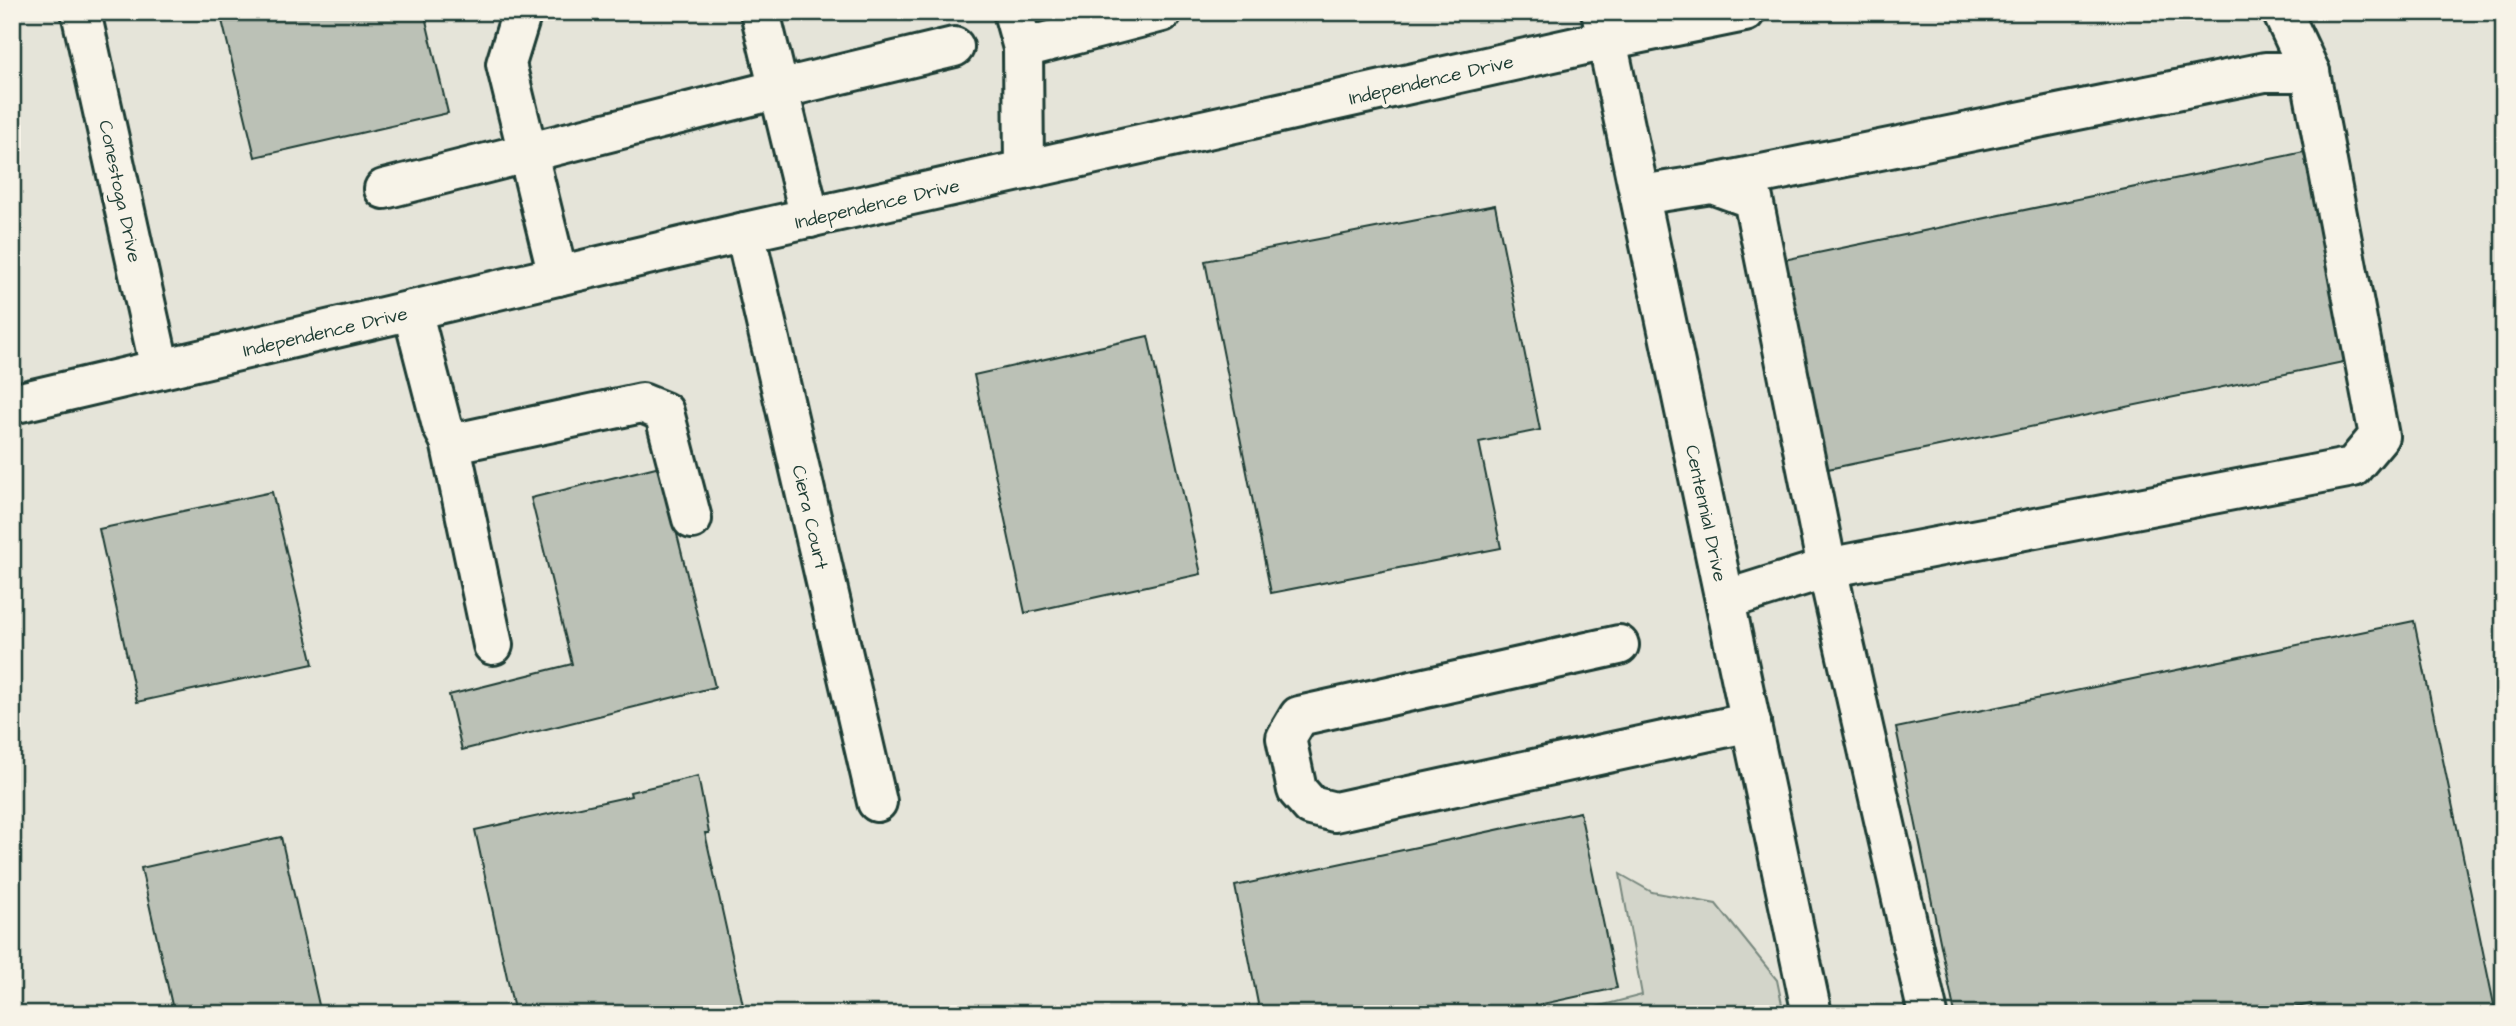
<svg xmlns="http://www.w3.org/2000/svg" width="2516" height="1026" font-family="'Architects Daughter',sans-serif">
	<rect width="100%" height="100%" fill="#f7f3e8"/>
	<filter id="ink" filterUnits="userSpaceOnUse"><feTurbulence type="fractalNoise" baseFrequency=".0143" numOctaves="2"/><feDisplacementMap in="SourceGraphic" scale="14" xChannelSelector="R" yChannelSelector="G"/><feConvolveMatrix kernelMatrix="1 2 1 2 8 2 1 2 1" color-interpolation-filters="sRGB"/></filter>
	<g filter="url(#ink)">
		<rect fill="#e5e4d9" x="12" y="12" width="2492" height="1002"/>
		<path fill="#d3d5ca" stroke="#79897f" stroke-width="2" d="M1620 874 1652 892 1716 904 1777 980 1784 1014H1569L1642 995Z"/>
		<g fill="#bbc1b6" stroke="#1f3d34" stroke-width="2">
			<path d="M220 12H424L448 113 255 157Z"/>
			<path d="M2304 152 2348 361 1823 470 1779 261Z"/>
			<path d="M1495 205 1540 430 1479 442 1501 548 1271 593 1205 261Z"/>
			<path d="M1148 336 1201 574 1025 613 974 375Z"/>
			<path d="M660 466 715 687 462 750 449 695 572 664 531 498Z"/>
			<path d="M272 492 313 664 137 702 99 529Z"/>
			<path d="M2414 621 2496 1014H2313L2311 1004 2265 1014H1955L1896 728Z"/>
			<path d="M698 776 709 833H705L745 1014H515L475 830 631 796 630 792Z"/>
			<path d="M1580 812 1617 988 1496 1014H1260L1235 886Z"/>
			<path d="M281 837 321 1014H174L141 868Z"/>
		</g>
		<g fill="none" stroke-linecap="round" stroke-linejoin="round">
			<defs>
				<g id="minor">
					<path d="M81 12 160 369"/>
					<path d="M522 12 506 64 558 276"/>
					<path d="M760 12 810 218"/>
					<path d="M1013 12 1023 48 1024 170"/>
					<path d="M1601 12 1812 1014"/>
					<path d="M1023 48 1162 12"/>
					<path d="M1712 184 2265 72H2310"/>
					<path d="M384 189 779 89 954 47"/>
					<path d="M1640 195 1712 184 1753 199 1827 568 1928 1014"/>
					<path d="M745 232 877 802"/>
					<path d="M412 310 442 426 450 441H464L642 403 664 412 692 519"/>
					<path d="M12 404 745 232 1607 40 1745 12"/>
					<path d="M450 441 493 645"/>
					<path d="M1725 600 1827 568 2353 467 2379 436 2310 72 2282 12"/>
					<path d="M1619 645 1299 716 1286 738 1297 790 1311 806 1335 812 1751 722"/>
				</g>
			</defs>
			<use href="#minor" stroke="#1f3d34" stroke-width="44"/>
			<use href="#minor" stroke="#f7f3e8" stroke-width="38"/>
		</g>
	</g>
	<g text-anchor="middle" stroke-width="7" stroke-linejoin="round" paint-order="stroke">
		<g font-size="19" fill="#1f3d34" stroke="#f7f3e8">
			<text transform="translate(1431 79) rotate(-13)" y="7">Independence Drive</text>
			<text transform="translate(121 191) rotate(78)" y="7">Conestoga Drive</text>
			<text transform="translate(877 203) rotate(-13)" y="7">Independence Drive</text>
			<text transform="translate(325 331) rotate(-13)" y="7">Independence Drive</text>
			<text transform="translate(1707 513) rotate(78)" y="7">Centennial Drive</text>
			<text transform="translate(811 517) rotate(77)" y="7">Ciera Court</text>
		</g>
	</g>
	<rect width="2516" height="1026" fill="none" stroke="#f7f3e8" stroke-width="42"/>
	<rect x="21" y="21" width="2474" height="984" fill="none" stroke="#1f3d34" stroke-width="2.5" filter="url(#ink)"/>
</svg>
